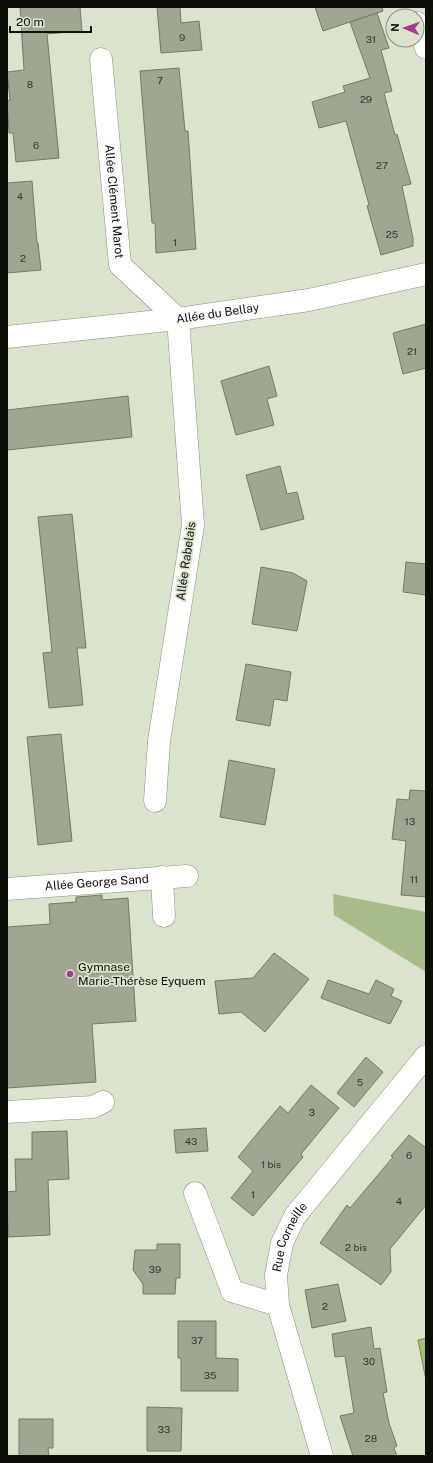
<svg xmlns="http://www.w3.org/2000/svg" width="433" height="1463" font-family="'Public Sans',sans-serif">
	<rect width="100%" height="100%" fill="#dae4cd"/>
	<path fill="#a8bc8a" d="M333 894 426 912V972L334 915Z"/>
	<path fill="#a3be77" stroke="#768a56" d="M426 1338V1380L418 1340Z"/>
	<g fill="#9ea792" stroke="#717a66">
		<path d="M20 7H80L82 31 47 34 59 158 16 162 13 133H9L7 101 10 100 7 72 24 70Z"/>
		<path d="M157 7H180L181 23 199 21 202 50 161 53Z"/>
		<path d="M315 7H382L383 11 323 31Z"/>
		<path d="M377 13 389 48 381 50 392 91 384 93 395 135 397 134 411 184 402 186 413 238V246L381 255 367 206 369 205 346 121 319 128 312 102 345 92 343 86 370 78 350 22Z"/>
		<path d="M179 68 185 131H188L196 249 156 253 155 223H152L140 71Z"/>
		<path d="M32 181 37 243H38L41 270 7 273V183Z"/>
		<path d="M426 324V368L403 374 393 333Z"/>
		<path d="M269 366 277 396 267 399 274 425 236 435 221 381Z"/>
		<path d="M128 396 132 437 7 450V410Z"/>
		<path d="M280 466 287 494 297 492 304 519 261 530 246 475Z"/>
		<path d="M72 514 86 648H77L83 705 49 708 43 653 52 652 38 517Z"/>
		<path d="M406 562 426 564V595L403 592Z"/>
		<path d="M261 567 293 573 307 581 297 631 252 624Z"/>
		<path d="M246 664 291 672 287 701 274 699 270 726 236 720Z"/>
		<path d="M61 734 72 841 38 845 27 737Z"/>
		<path d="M229 760 275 769 265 825 220 817Z"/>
		<path d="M410 790 426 791V897L401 895 406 841 392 839 397 799 409 800Z"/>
		<path d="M102 895V900L128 898 136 1021 92 1024 96 1082 7 1088V927L50 924 49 904 76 902V897Z"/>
		<path d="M274 953 309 979 265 1032 241 1012 219 1014 215 981 253 978Z"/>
		<path d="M328 980 369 994 376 980 394 989 391 996 402 1001 390 1024 321 998Z"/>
		<path d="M366 1057 383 1072 354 1107 337 1093Z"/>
		<path d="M311 1085 339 1108 301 1154 303 1157 253 1216 231 1198 253 1171 238 1157 280 1106 288 1113Z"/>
		<path d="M206 1128 208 1151 176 1153 174 1130Z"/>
		<path d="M67 1131 69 1179 48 1180 50 1235 8 1237 7 1192 16 1191 15 1159H32V1132Z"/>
		<path d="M409 1135 426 1148V1205L390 1249 391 1272 381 1285 320 1243 347 1205 350 1208 393 1157 391 1156Z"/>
		<path d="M157 1244H180V1278H176L175 1294H143V1284L133 1270 135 1250H157Z"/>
		<path d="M338 1284 346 1321 312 1328 305 1290Z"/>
		<path d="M178 1321H216V1358L238 1359V1391H181V1358H178Z"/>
		<path d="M371 1327 374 1349 380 1348 387 1392 383 1393 389 1423 397 1446 394 1448 397 1456H353L340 1416 354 1413 345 1356 335 1357 332 1334Z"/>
		<path d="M147 1407 182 1408 181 1451H147Z"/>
		<path d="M19 1419H53V1448H48L49 1456H19Z"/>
	</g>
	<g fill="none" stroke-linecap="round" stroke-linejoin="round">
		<defs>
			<g id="minor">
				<path d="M417 23 426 48"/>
				<path id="s1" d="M101 59 120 265 178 319 193 525 159 741 155 801"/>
				<path id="s2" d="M7 337 178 319 309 300 426 274"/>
				<path d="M162 877 164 916"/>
				<path id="s3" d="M7 889 187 876"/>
				<path d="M7 1112 93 1107 103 1102"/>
				<path d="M195 1193 232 1291 278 1305"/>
				<path id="s4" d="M322 1456 278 1305 276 1275 282 1243 295 1216 426 1056"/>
			</g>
		</defs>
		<use href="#minor" stroke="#88917c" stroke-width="23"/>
		<use href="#minor" stroke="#fff" stroke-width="22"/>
	</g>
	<circle fill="#a83895" stroke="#dae4cd" stroke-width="1.5" cx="70" cy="974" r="4"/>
	<g text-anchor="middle" stroke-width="3.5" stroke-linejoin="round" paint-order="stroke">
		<g font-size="10" fill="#31362b">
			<text x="182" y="41">9</text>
			<text x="371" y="43">31</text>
			<text x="160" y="84">7</text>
			<text x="30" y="88">8</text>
			<text x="366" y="103">29</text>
			<text x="36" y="149">6</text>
			<text x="382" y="169">27</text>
			<text x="20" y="200">4</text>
			<text x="392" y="238">25</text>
			<text x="175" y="246">1</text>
			<text x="23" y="262">2</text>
			<text x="412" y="355">21</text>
			<text x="410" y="825">13</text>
			<text x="414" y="883">11</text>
			<text x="360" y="1086">5</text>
			<text x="312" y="1116">3</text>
			<text x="191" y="1145">43</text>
			<text x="409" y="1159">6</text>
			<text x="271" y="1168">1 bis</text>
			<text x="253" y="1198">1</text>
			<text x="399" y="1205">4</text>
			<text x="356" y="1251">2 bis</text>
			<text x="155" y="1273">39</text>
			<text x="325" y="1310">2</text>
			<text x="197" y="1344">37</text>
			<text x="369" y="1365">30</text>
			<text x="210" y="1379">35</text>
			<text x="164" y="1433">33</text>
			<text x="371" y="1442">28</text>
		</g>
		<g font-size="12" fill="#0d1009" stroke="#dae4cd">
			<text dy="4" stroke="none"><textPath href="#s1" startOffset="143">Allée Clément Marot</textPath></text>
			<text dy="4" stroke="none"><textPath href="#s2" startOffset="212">Allée du Bellay</textPath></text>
			<text transform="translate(186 561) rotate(-82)" y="4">Allée Rabelais</text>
			<text dy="4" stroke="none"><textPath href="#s3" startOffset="90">Allée George Sand</textPath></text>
			<text dy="4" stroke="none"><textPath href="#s4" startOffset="228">Rue Corneille</textPath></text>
		</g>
		<g font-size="12" fill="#0d1009" stroke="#dae4cd" text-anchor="start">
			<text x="78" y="971">Gymnase<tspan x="78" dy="14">Marie-Thérèse Eyquem</tspan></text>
		</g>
	</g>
	<rect width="433" height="1463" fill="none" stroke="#0d1009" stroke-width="16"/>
	<g transform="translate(405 28) rotate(272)"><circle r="19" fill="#dae4cd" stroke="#888f7f"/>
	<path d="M0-3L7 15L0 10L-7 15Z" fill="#a83895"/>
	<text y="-6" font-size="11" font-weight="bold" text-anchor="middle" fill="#0d1009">N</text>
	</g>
	<path d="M10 26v6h81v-6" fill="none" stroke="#0d1009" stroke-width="2"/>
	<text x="16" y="26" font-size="12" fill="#0d1009" stroke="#dae4cd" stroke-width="3" paint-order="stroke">20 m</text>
</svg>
